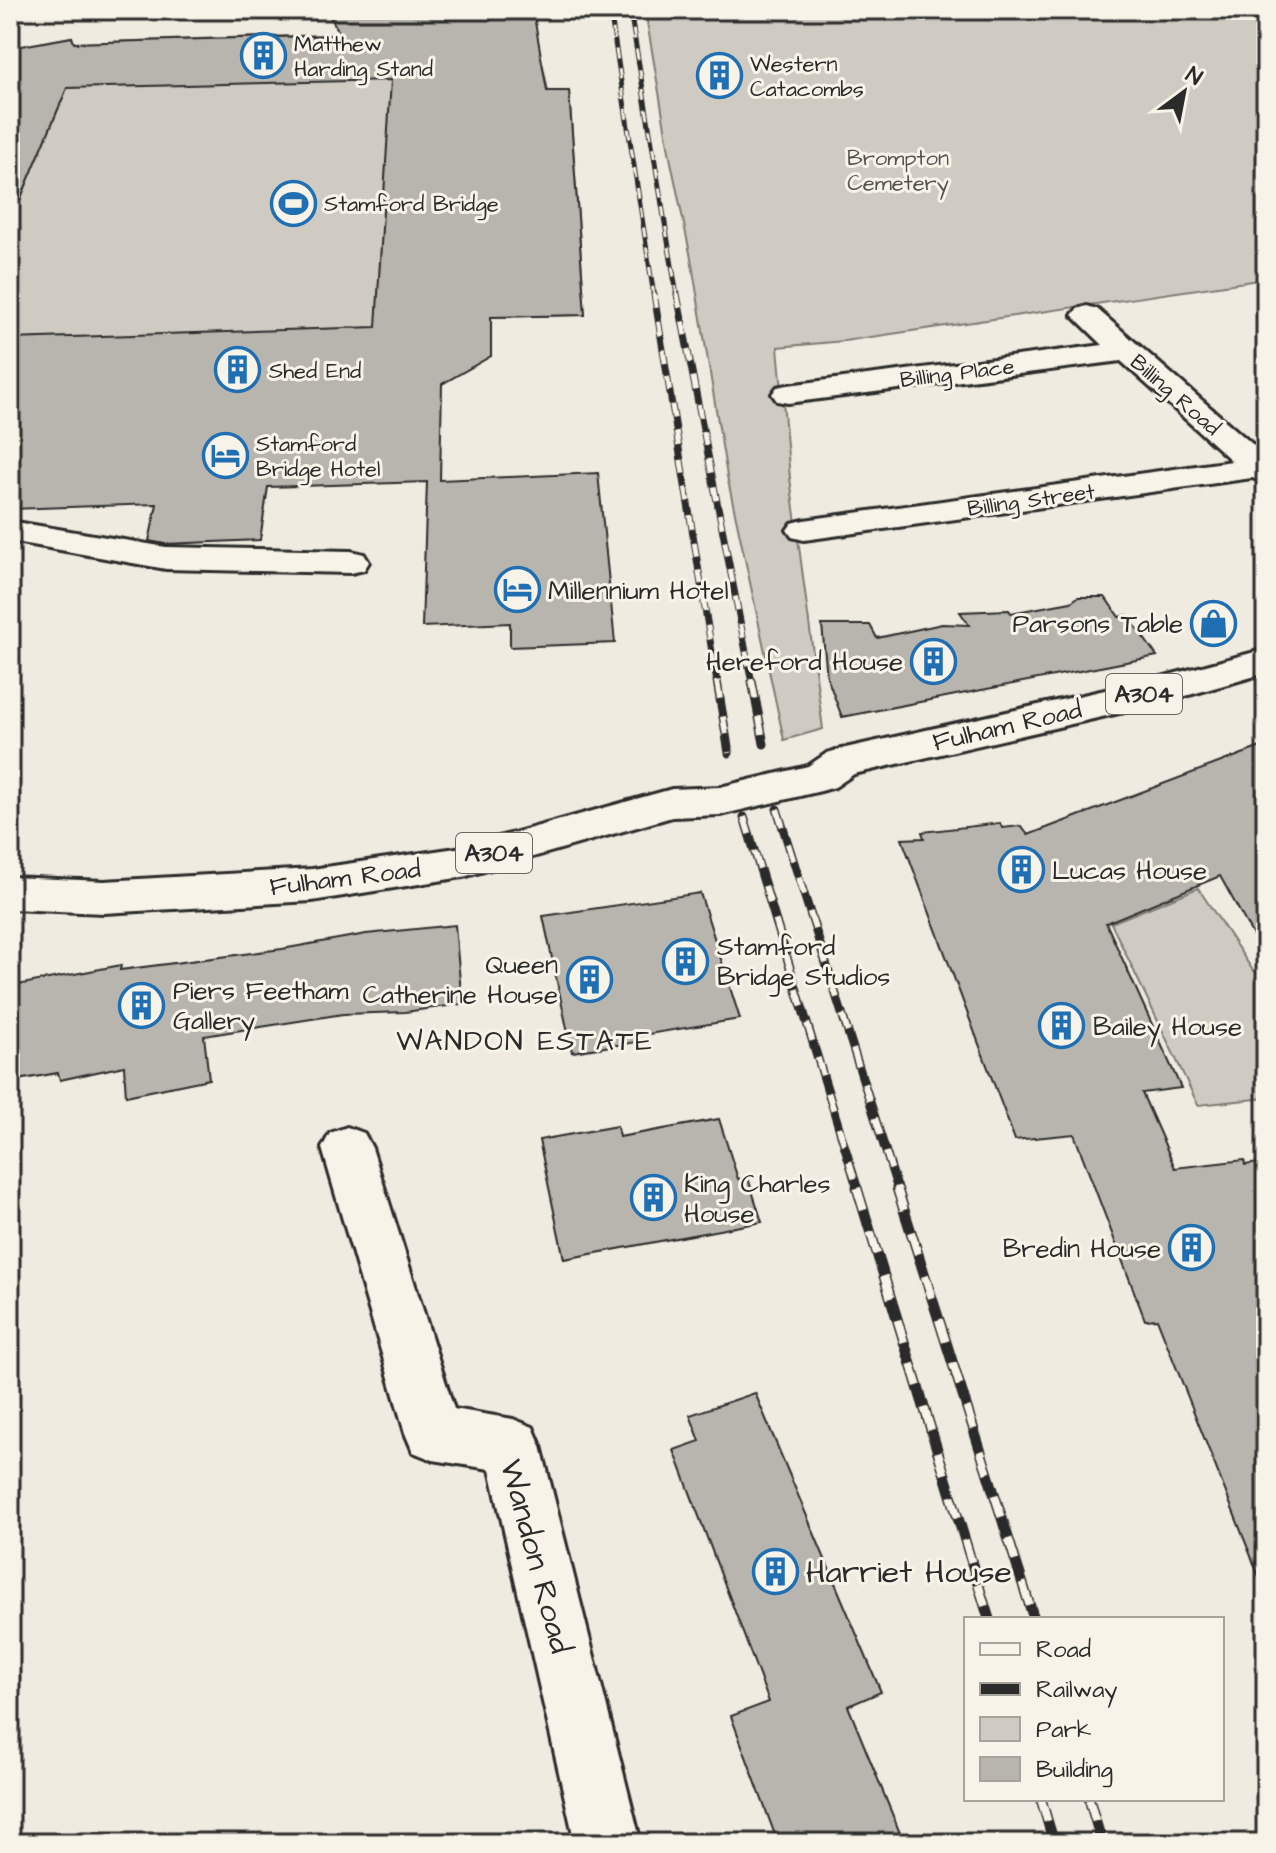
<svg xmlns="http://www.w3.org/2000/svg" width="1276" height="1853" font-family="'Architects Daughter',sans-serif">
	<rect width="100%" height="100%" fill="#efebe0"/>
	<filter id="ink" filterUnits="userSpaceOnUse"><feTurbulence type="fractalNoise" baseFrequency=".0125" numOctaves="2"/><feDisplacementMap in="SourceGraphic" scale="16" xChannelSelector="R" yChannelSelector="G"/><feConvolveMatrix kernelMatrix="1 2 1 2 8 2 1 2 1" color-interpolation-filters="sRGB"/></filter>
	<g filter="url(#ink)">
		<g fill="#cfcbc2" stroke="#7d7b76" stroke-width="2">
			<path d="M645 10H1266V279L844 341 778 347 790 478 823 729 784 740 727 476 691 258 670 157Z"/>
			<path d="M353 34 523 67 543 66 548 91H569L585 315 491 317V356L442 384 28 397 10 448V49L72 37 74 43Z"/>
			<path d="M1198 888 1252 969 1266 979V1098L1198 1105 1111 923Z"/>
		</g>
		<g fill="#b8b5ae" stroke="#2b2b2b" stroke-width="2">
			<path d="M326 10H533L547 91H569L585 315 491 317V356L442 384 440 480 598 473 615 643 510 647V623L422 627 427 482 268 487 260 540 165 544 149 541 157 504 10 509V339L376 327 391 80 67 88 10 224V48L72 37 74 43 341 35Z"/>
			<path d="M1078 597H1105L1119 617 1127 615 1157 656 842 717 827 677 822 625H870L877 638 942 624 969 625 960 612 1009 610 1011 613 1071 602Z"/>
			<path d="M1266 745V959L1220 876 1106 923 1181 1088 1142 1093 1175 1168 1244 1160 1245 1165 1266 1162V1588L1264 1589 1157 1319 1145 1320 1074 1134 1015 1140 902 839 924 838 922 832 1000 823 1002 828 1021 826 1028 835Z"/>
			<path d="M700 893 740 1019 636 1036 637 1042 572 1052 543 916Z"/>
			<path d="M455 925 462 1004 405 1012 343 1014 204 1036 209 1079 126 1096 124 1066 60 1080 58 1073 18 1080 17 985 121 965 120 970 282 949 366 934Z"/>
			<path d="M719 1119 738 1179 748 1178 762 1222 564 1259 539 1140 617 1126 619 1137Z"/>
			<path d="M755 1393 881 1692 848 1706 904 1843H778L731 1716 769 1702 674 1450 700 1441 690 1415Z"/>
		</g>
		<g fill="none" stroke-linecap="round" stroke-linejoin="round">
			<defs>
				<g id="minor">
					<path d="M1087 306 1097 309 1266 456V483L1252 478 804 540 792 537 787 530 792 523 804 520 1232 461 1121 361 788 403 777 401 772 394 777 387 788 385 1103 345 1072 315 1077 309Z"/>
					<path d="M10 521 166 547 351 551 364 554 369 562 364 570 351 573 166 569 10 541Z"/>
					<path d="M347 1127 364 1133 372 1148 454 1409 513 1419 533 1427 541 1446 641 1843H575L490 1469 433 1460 413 1452 405 1433 322 1148 330 1133Z"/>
				</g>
				<path id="major" d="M1266 649V673L1154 705 854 774 835 787 821 791 720 815 672 817 463 877 312 901 104 913 10 909V877L104 881 312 869 463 847 672 789 720 787 808 766 827 753 841 749 1154 679Z"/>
			</defs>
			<use href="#minor" stroke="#2b2b2b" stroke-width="6"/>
			<use href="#major" stroke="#2b2b2b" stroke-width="6"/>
			<use href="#minor" fill="#f7f3e8" fill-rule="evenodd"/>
			<use href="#major" fill="#f7f3e8" fill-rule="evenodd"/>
			<defs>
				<g id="rail-far3">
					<path d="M610 10 654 296"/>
					<path d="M630 10 677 296"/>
				</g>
				<g id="rail-far2">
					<path d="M654 294 717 683"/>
					<path d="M677 294 752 683"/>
				</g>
				<g id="rail-far1">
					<path d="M717 681 729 753"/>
					<path d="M752 681 764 744"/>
					<path d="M777 809 898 1190"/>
					<path d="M744 817 858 1190"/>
				</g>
				<g id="rail">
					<path d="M857 1188 989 1619"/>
					<path d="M897 1188 1034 1619"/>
					<path d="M1041 1799 1054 1843"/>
					<path d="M1089 1799 1102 1843"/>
				</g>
			</defs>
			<use href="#rail-far3" stroke="#2b2b2b" stroke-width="5"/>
			<use href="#rail-far2" stroke="#2b2b2b" stroke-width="7"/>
			<use href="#rail-far1" stroke="#2b2b2b" stroke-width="9"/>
			<use href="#rail" stroke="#2b2b2b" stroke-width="11"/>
			<use href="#rail-far3" stroke="#f7f3e8" stroke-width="3" stroke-dasharray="10" stroke-linecap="butt"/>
			<use href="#rail-far2" stroke="#f7f3e8" stroke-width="5" stroke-dasharray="14" stroke-linecap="butt"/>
			<use href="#rail-far1" stroke="#f7f3e8" stroke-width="6" stroke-dasharray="18" stroke-linecap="butt"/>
			<use href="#rail" stroke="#f7f3e8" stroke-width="8" stroke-dasharray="23" stroke-linecap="butt"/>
		</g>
	</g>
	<defs>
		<symbol id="building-ring" viewBox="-11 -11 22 22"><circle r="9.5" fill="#f7f3e8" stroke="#1f6fb2" stroke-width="1.5"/><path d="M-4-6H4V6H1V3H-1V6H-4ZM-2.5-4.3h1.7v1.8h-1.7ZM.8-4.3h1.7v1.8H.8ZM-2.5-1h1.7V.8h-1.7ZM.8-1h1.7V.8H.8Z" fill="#1f6fb2"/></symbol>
		<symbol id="stadium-ring" viewBox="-11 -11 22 22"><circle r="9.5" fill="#f7f3e8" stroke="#1f6fb2" stroke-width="1.5"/><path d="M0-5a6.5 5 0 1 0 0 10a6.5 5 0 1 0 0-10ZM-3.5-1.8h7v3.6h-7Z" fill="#1f6fb2"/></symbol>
		<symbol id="hotel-ring" viewBox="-11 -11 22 22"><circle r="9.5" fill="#f7f3e8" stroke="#1f6fb2" stroke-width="1.5"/><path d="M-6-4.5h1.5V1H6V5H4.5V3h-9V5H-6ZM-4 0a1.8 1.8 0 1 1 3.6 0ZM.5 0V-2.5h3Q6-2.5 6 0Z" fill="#1f6fb2"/></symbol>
		<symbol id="shop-ring" viewBox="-11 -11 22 22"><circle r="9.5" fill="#f7f3e8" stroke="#1f6fb2" stroke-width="1.5"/><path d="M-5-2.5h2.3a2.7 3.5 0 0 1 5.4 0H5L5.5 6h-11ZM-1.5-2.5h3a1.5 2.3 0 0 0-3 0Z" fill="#1f6fb2"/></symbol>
	</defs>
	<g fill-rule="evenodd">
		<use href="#building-ring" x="238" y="30" width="51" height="51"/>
		<use href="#building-ring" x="694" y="50" width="51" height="51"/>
		<use href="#stadium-ring" x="268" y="178" width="51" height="51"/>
		<use href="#building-ring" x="212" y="344" width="51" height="51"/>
		<use href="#hotel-ring" x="200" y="430" width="51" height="51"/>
		<use href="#hotel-ring" x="492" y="564" width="51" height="51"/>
		<use href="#shop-ring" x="1188" y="598" width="51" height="51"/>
		<use href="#building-ring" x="908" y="636" width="51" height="51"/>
		<use href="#building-ring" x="996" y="844" width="51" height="51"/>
		<use href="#building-ring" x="660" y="936" width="51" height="51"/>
		<use href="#building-ring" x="564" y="954" width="51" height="51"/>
		<use href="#building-ring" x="116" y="980" width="51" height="51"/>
		<use href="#building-ring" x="1036" y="1000" width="51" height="51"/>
		<use href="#building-ring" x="628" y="1172" width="51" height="51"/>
		<use href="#building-ring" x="1166" y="1222" width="51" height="51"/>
		<use href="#building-ring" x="750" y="1546" width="51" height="51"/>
	</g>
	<g text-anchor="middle" stroke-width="6" stroke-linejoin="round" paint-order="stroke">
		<g font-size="22" fill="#2b2b2b" stroke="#f7f3e8" text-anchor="start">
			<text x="294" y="51">Matthew<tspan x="294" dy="25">Harding Stand</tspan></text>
			<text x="750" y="71">Western<tspan x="750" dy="25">Catacombs</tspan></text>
			<text x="324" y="211">Stamford Bridge</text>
			<text x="269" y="378">Shed End</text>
			<text x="256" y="451">Stamford<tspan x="256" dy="25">Bridge Hotel</tspan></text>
		</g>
		<g font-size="22" fill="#545351" stroke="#f7f3e8">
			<text x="898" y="165">Brompton<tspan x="898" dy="25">Cemetery</tspan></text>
		</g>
		<g font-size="22" fill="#2b2b2b" stroke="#f7f3e8">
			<text transform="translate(957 372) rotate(-7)" y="8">Billing Place</text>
			<text transform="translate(1176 394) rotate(41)" y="8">Billing Road</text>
			<text transform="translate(1031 499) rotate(-8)" y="8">Billing Street</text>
		</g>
		<g fill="#f7f3e8" stroke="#686764" stroke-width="2">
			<rect x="1106" y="674" width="76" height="40" rx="6"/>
			<rect x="456" y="833" width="76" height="40" rx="6"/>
		</g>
		<g font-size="24" font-weight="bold" fill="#2b2b2b">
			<text x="1144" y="702">A304</text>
			<text x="494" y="861">A304</text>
		</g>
		<g font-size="26" fill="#2b2b2b" stroke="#f7f3e8" text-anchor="start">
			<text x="548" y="599">Millennium Hotel</text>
			<text x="1183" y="632" text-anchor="end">Parsons Table</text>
			<text x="903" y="670" text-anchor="end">Hereford House</text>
			<text x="1052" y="879">Lucas House</text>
			<text x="717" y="955">Stamford<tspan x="717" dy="30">Bridge Studios</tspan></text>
			<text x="558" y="973" text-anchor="end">Queen<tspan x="558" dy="30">Catherine House</tspan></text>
			<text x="173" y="999">Piers Feetham<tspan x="173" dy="30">Gallery</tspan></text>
			<text x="1093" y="1035">Bailey House</text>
			<text x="684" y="1192">King Charles<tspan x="684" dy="30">House</tspan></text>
			<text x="1161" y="1257" text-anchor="end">Bredin House</text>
		</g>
		<g font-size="26" fill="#2b2b2b" stroke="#f7f3e8">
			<text transform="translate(1007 725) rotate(-13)" y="9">Fulham Road</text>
			<text transform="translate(345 877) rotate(-7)" y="9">Fulham Road</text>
		</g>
		<g font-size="28" letter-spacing="2" fill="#2b2b2b" stroke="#f7f3e8">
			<text x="525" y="1050">WANDON ESTATE</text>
		</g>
		<g font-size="32" fill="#2b2b2b" stroke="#f7f3e8">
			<text transform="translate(537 1556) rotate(75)" y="11">Wandon Road</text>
		</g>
		<g font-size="32" fill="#2b2b2b" stroke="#f7f3e8" text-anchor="start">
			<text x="806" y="1582">Harriet House</text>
		</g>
	</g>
	<rect width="1276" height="1853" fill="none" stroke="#f7f3e8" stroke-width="40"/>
	<rect x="20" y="20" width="1236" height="1813" fill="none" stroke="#2b2b2b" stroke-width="3" filter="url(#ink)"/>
	<rect x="964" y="1617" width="260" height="184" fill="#f7f3e8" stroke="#a5a39c" stroke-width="2"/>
	<rect x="980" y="1643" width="40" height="12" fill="#f7f3e8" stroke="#a5a39c" stroke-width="2"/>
	<text x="1036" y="1657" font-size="24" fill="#2b2b2b">Road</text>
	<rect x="980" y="1683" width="40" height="12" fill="#2b2b2b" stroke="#a5a39c" stroke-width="2"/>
	<text x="1036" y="1697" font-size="24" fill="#2b2b2b">Railway</text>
	<rect x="980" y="1717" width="40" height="24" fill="#cfcbc2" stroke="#a5a39c" stroke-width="2"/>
	<text x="1036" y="1737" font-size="24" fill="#2b2b2b">Park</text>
	<rect x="980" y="1757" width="40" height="24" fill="#b8b5ae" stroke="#a5a39c" stroke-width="2"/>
	<text x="1036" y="1777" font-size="24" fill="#2b2b2b">Building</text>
	<g transform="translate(1184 92) rotate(32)" stroke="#f7f3e8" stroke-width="6" paint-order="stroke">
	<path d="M0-6L14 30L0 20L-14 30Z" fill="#2b2b2b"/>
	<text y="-12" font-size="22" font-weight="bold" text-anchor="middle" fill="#2b2b2b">N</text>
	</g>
</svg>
